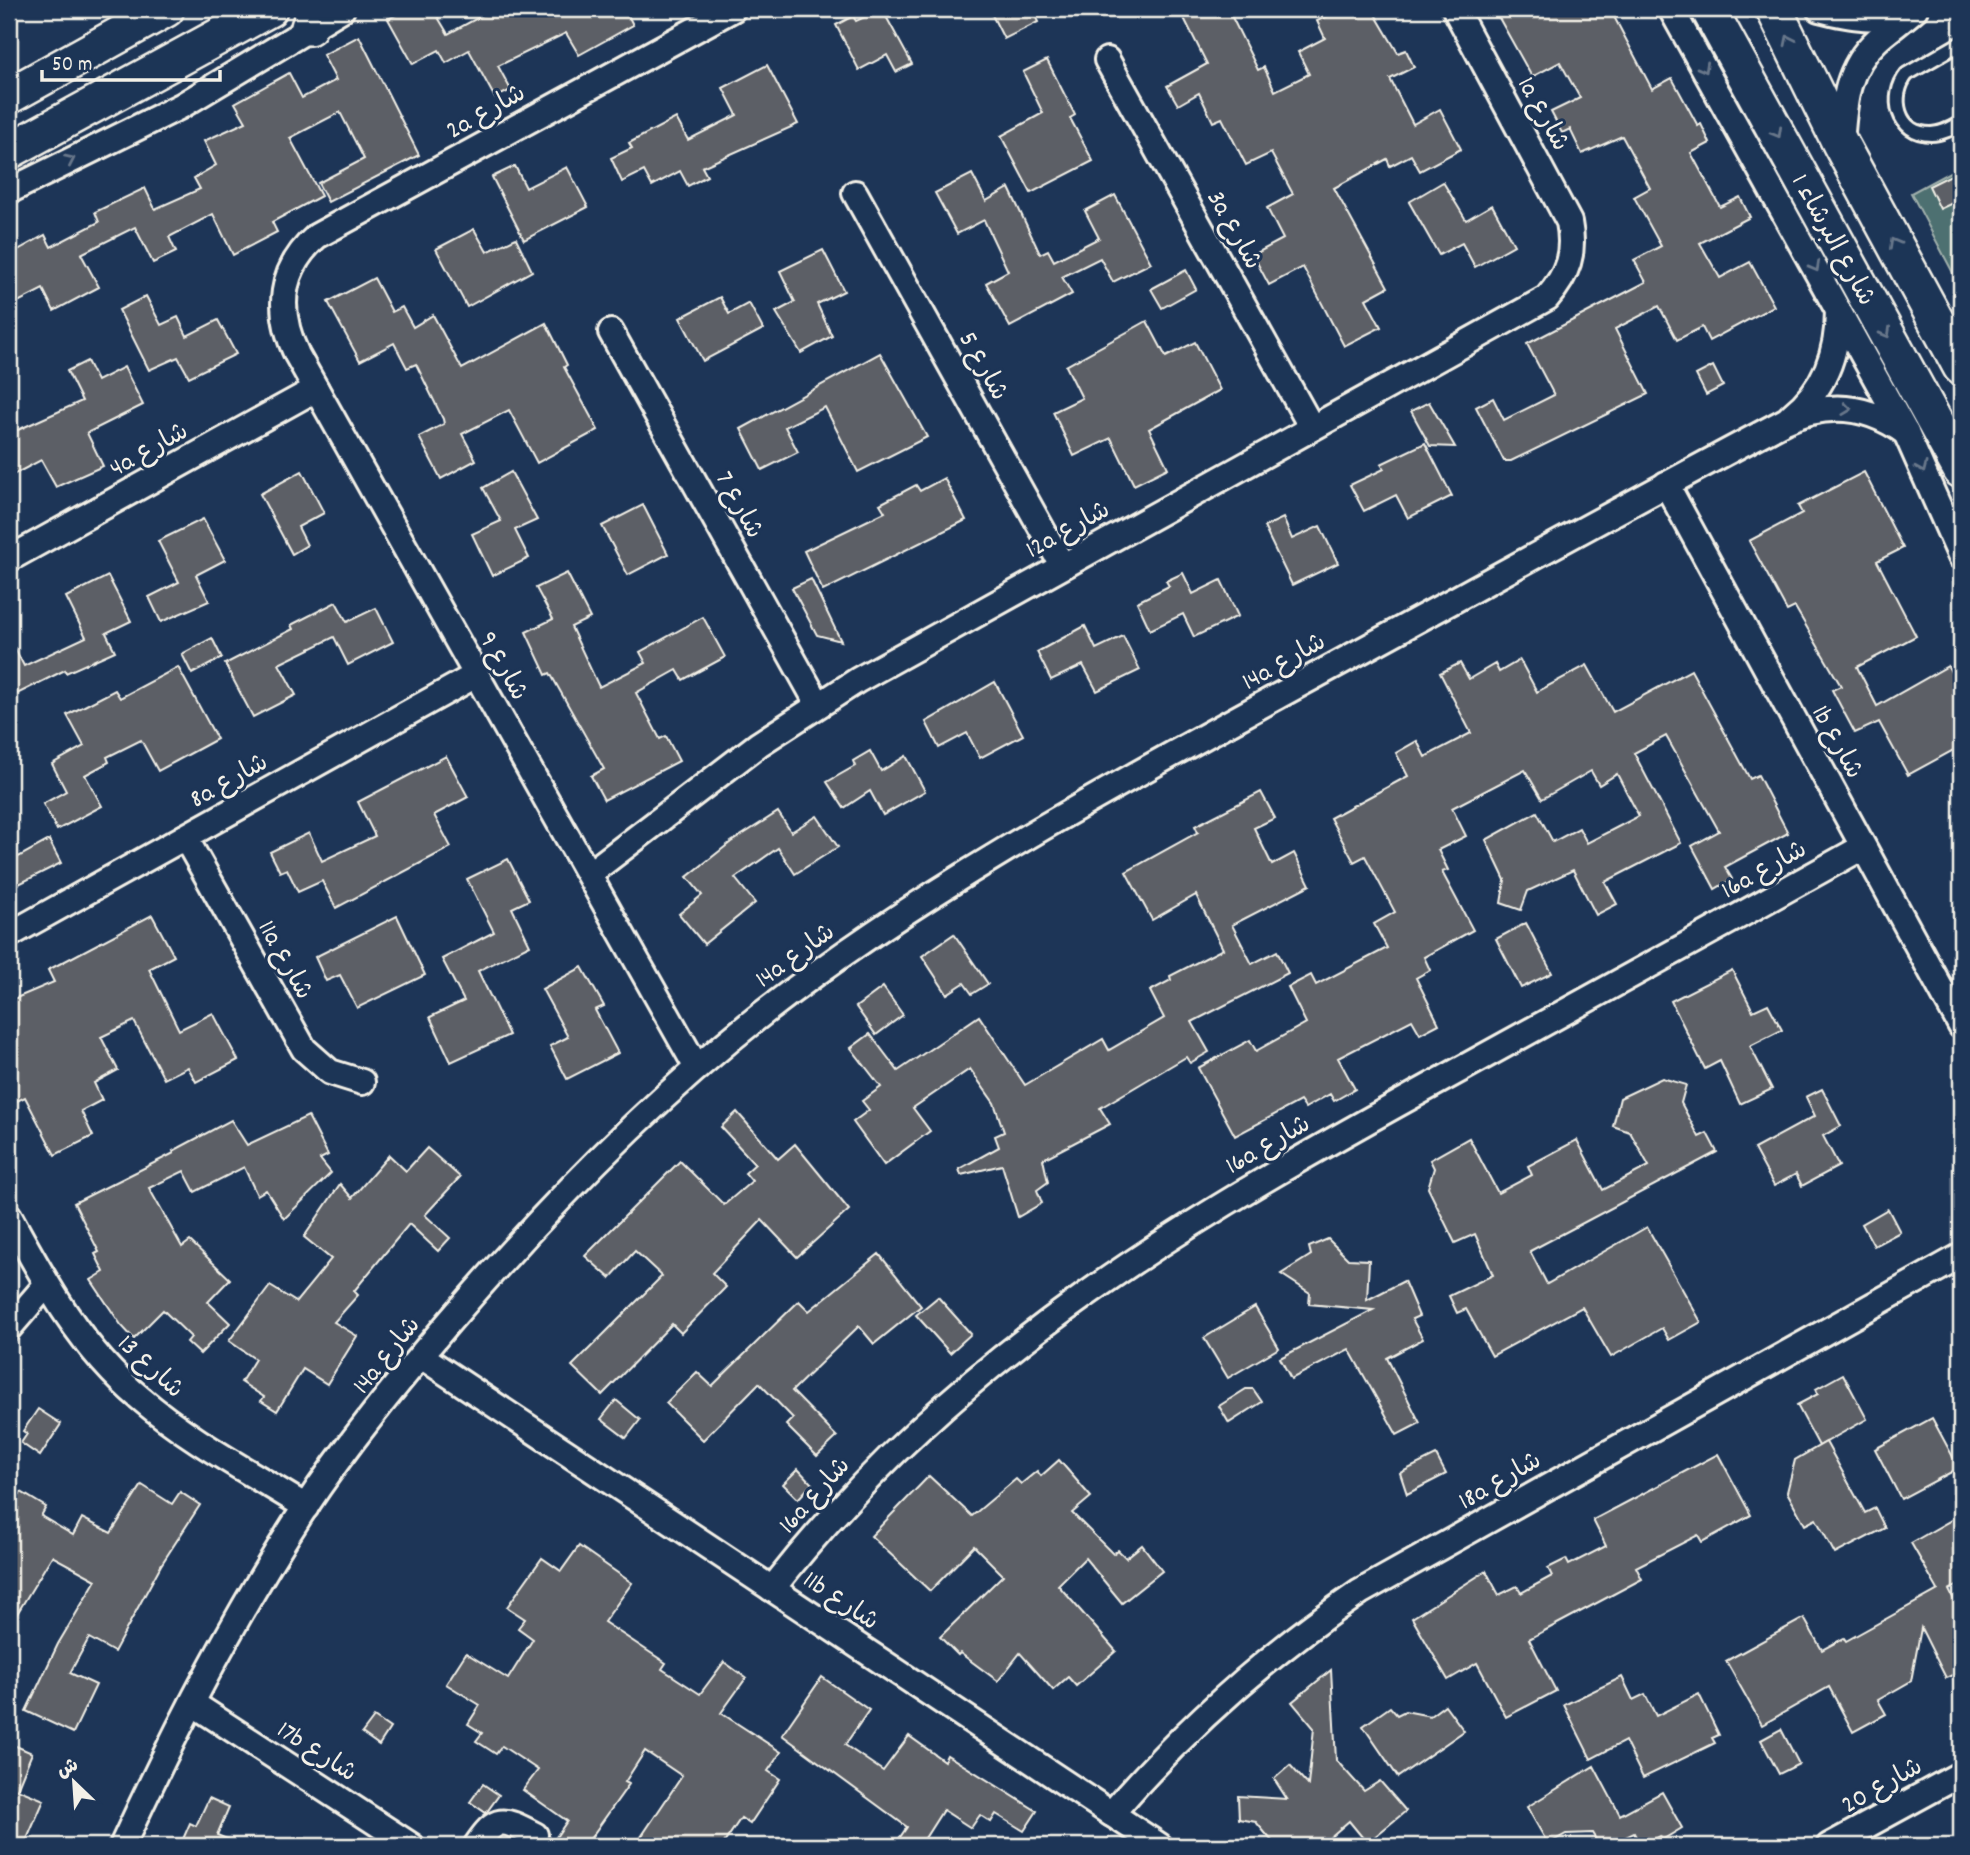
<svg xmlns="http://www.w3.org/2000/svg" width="1970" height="1855" font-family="Dekko,'Playpen Sans Arabic',sans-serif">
	<rect width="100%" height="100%" fill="#1d3557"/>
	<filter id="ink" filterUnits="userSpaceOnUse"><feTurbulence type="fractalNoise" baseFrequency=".0143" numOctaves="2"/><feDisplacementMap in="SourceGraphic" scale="14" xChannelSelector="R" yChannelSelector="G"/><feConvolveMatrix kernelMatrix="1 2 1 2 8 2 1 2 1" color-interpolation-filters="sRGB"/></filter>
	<g filter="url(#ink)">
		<path fill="#4e7071" stroke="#a1b0ac" stroke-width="2" d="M1961 166V288L1911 193Z"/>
		<g fill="#5b5f66" stroke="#f4f1e8" stroke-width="2">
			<path d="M407 9H433L448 34 494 9H625L633 25 579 55 566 33 498 66 511 90 495 98 469 50 446 63 439 50 413 64 388 19Z"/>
			<path d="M882 9 912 64 896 72 887 55 859 70 836 25 853 16 856 21Z"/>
			<path d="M989 9H1032L1038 22 1004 39Z"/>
			<path d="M1199 9H1228L1258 70 1264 67 1275 91 1309 74 1298 52 1325 38 1317 21 1344 9H1372L1398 53 1406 50 1414 67 1390 79 1413 124 1440 109 1461 149 1420 171 1411 155 1390 166 1387 159 1334 188 1388 287 1366 299 1381 327 1344 346 1303 267 1269 285 1253 255 1283 239 1267 208 1293 194 1271 153 1246 165 1222 118 1213 122 1199 93 1178 105 1167 86 1207 64 1183 16Z"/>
			<path d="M1494 9H1610L1652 89 1672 78 1698 126 1701 124 1710 143 1691 153 1720 207 1740 197 1750 217 1700 243 1720 278 1750 262 1774 306 1709 341 1702 327 1677 340 1659 306 1615 329 1648 394 1511 461H1504L1476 407 1493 398 1504 420 1554 395 1527 344 1646 282 1634 260 1661 246 1634 197 1650 188 1622 136 1582 154 1570 129 1562 133 1551 112 1580 98 1560 62 1532 77Z"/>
			<path d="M359 36 419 155 328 202 318 183 364 159 340 112 290 138 321 196 272 222 277 232 233 255 213 214 169 237 176 252 153 263 135 227 81 254 99 287 54 311 43 289 18 302 9 285V255L45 235 51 247 99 222 95 212 145 188 155 209 200 189 194 178 216 165 204 141 246 122 235 103 289 73 302 98 336 80 323 55Z"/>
			<path d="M1047 60 1075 115 1070 118 1093 161 1031 193 1001 136 1043 113 1023 72Z"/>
			<path d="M767 65 798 124 702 167 707 176 688 186 680 171 652 186 644 171 622 182 611 158 632 148 629 143 676 118 688 140 737 115 723 88Z"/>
			<path d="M515 166 526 188 567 167 588 207 524 240 492 177Z"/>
			<path d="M1961 170V199L1940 209 1929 186Z"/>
			<path d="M972 174 986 201 1009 188 1040 254 1048 250 1054 261 1099 238 1085 211 1115 195 1151 263 1113 282 1100 258 1062 277 1072 294 1010 327 986 283 1008 271 984 220 957 234 935 193Z"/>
			<path d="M1443 182 1466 220 1492 205 1514 245 1475 267 1462 243 1439 255 1409 202Z"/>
			<path d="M474 229 487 252 516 238 532 271 467 307 436 249Z"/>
			<path d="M823 250 844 291 817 304 832 336 801 353 776 312 795 302 780 271Z"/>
			<path d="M1186 270 1196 289 1162 308 1151 289Z"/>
			<path d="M374 278 392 312 402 307 413 327 433 315 462 369 546 323 567 365 564 367 598 430 537 463 509 410 462 434 476 460 441 479 419 437 444 424 443 419 416 364 407 368 394 343 360 361 328 302Z"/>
			<path d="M146 296 161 325 178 317 187 336 218 320 236 354 189 377 178 357 149 370 119 310Z"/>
			<path d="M720 297 729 314 749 303 763 329 703 361 680 318Z"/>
			<path d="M1147 321 1166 357 1195 342 1220 390 1149 429 1168 468 1134 485 1111 438 1074 456 1053 412 1082 398 1066 366Z"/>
			<path d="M880 353 927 437 858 472 825 407 785 427 798 452 762 470 741 429Z"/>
			<path d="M87 361 97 381 124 367 143 405 87 433 103 466 56 487 41 460 9 477V434L82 401 67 371Z"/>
			<path d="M1713 366 1723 386 1706 395 1696 375Z"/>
			<path d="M1429 402 1455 447 1430 446 1411 411Z"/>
			<path d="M1425 443 1452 496 1408 518 1396 495 1364 511 1350 485 1384 469 1381 464Z"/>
			<path d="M302 471 324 513 298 527 307 545 292 554 260 494Z"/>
			<path d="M511 472 537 520 515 530 529 558 492 576 472 534 501 521 483 488Z"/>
			<path d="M1864 472 1903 548 1877 561 1916 636 1857 667 1877 706 1948 666 1961 691V746L1908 775 1879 722 1855 733 1832 690 1841 686 1795 607 1787 611 1749 541 1802 513 1798 506Z"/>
			<path d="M944 478 966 520 823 591 804 551 885 512 880 504 916 485 920 491Z"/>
			<path d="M643 505 668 554 628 575 602 526Z"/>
			<path d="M1283 518 1292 539 1320 526 1338 563 1292 585 1264 527Z"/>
			<path d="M203 519 225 560 196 575 209 601 161 622 149 597 179 582 158 541Z"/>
			<path d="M567 573 590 618 571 627 599 687 646 663 640 652 703 617 725 657 683 680 677 670 636 693 660 739 666 736 679 761 604 800 591 776 604 769 550 673 546 675 526 632 553 619 536 588Z"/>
			<path d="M1183 573 1193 594 1221 580 1238 616 1194 637 1183 614 1150 630 1137 602 1169 586 1166 581Z"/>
			<path d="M108 576 131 621 106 633 115 651 66 673 65 670 9 698V637L24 666 86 637 66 597Z"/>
			<path d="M811 579 841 641 817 635 792 588Z"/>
			<path d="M336 602 347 622 376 608 393 642 348 665 334 637 279 664 296 695 253 717 225 664 293 629 291 625Z"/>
			<path d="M1085 626 1096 649 1123 636 1140 670 1097 691 1083 665 1051 680 1037 652Z"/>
			<path d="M212 638 222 658 192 674 182 654Z"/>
			<path d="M1520 660 1537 692 1587 665 1613 712 1691 670 1750 779 1758 775 1788 833 1725 867 1732 879 1715 889 1692 846 1719 831 1666 736 1634 753 1681 843 1605 882 1617 904 1596 915 1573 870 1528 891 1521 910 1501 903 1505 880 1486 840 1537 812 1553 842 1579 828 1587 843 1639 816 1617 774 1599 785 1591 771 1542 799 1525 770 1452 808 1466 836 1438 850 1448 870 1442 872 1473 930 1424 957 1430 970 1416 978 1439 1024 1420 1034 1412 1020 1338 1058 1355 1089 1334 1101 1330 1094 1305 1108 1300 1101 1235 1136 1198 1068 1250 1040 1256 1051 1306 1023 1288 987 1311 975 1316 985 1387 948 1374 924 1395 912 1365 856 1354 862 1330 818 1408 776 1396 753 1417 741 1425 757 1471 733 1440 673 1460 663 1469 679 1495 664 1499 672Z"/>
			<path d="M178 667 217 739 158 771 141 740 107 757 109 762 85 775 102 806 57 830 43 804 66 791 52 764 84 746 67 715 115 690 120 698Z"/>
			<path d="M995 682 1023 735 980 758 967 733 939 748 926 722Z"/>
			<path d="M870 751 881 771 906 756 925 791 883 815 870 791 844 808 827 782 855 766 853 761Z"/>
			<path d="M446 756 468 797 434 815 451 847 336 908 322 881 298 892 287 869 280 872 270 852 309 833 322 861 375 836 358 802Z"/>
			<path d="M1261 792 1275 818 1254 828 1272 865 1294 853 1310 885 1232 925 1252 964 1277 951 1288 973 1192 1022 1209 1052 1190 1063 1186 1057 1100 1108 1110 1124 1043 1159 1048 1182 1037 1190 1042 1203 1018 1217 1002 1165 961 1175 959 1169 999 1147 995 1136 1004 1132 994 1103 970 1069 913 1108 930 1131 884 1165 853 1122 869 1110 862 1101 881 1087 851 1048 870 1034 898 1071 979 1016 1025 1085 1103 1039 1109 1050 1164 1018 1150 991 1171 980 1170 976 1223 949 1196 895 1152 920 1126 872 1198 832 1195 826Z"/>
			<path d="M778 812 791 832 817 816 838 847 795 874 778 848 735 878 755 903 704 944 679 914 702 895 687 877 731 842Z"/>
			<path d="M49 840 61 863 9 889V862Z"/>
			<path d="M508 859 529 900 512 908 530 945 478 971 509 1035 451 1062 430 1017 464 1001 442 959 494 932 467 879Z"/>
			<path d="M152 915 174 956 149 969 179 1030 213 1013 238 1060 196 1082 188 1067 164 1079 134 1021 101 1037 118 1070 94 1083 102 1100 81 1111 93 1136 55 1155 25 1097 9 1105V1001L54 982 48 970Z"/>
			<path d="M397 916 425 975 357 1008 340 975 326 981 315 957Z"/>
			<path d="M1526 923 1552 973 1521 988 1496 939Z"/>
			<path d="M954 934 988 984 972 994 964 983 947 994 922 956Z"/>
			<path d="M582 967 604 1006 595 1010 618 1053 567 1079 550 1046 568 1037 542 989Z"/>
			<path d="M1732 970 1753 1011 1768 1004 1782 1030 1750 1046 1772 1089 1740 1104 1720 1061 1705 1069 1671 1001Z"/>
			<path d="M883 987 903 1015 876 1035 856 1007Z"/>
			<path d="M1662 1078 1686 1085 1681 1103 1699 1137 1707 1133 1717 1152 1530 1251 1547 1284 1647 1227 1701 1322 1669 1340 1662 1328 1611 1357 1582 1307 1492 1356 1466 1309 1457 1313 1449 1296 1493 1275 1475 1234 1455 1243 1428 1188 1434 1168 1430 1160 1469 1138 1498 1193 1532 1175 1528 1166 1577 1140 1603 1190 1649 1166 1630 1132 1613 1126 1620 1098Z"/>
			<path d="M1822 1089 1841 1126 1823 1136 1839 1166 1802 1186 1796 1174 1774 1186 1754 1149 1815 1116 1806 1097Z"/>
			<path d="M737 1112 778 1159 795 1144 849 1210 797 1257 762 1220 712 1273 726 1287 681 1333 672 1324 602 1395 572 1366 662 1276 635 1251 610 1278 585 1256 680 1161 724 1205 752 1181 745 1173 755 1164 721 1127Z"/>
			<path d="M308 1116 328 1155 320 1159 331 1173 284 1219 266 1190 257 1195 244 1167 195 1192 184 1171 149 1188 182 1247 190 1241 230 1279 208 1302 230 1323 200 1354 187 1342 191 1337 163 1310 134 1339 121 1325 91 1280 104 1272 95 1254 99 1252 74 1203 174 1153 173 1151 231 1120 247 1145Z"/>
			<path d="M427 1148 460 1177 425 1215 450 1238 438 1251 409 1224 354 1291 358 1295 334 1322 357 1336 327 1384 303 1369 277 1411 261 1401 264 1397 241 1382 255 1359 229 1341 270 1286 296 1302 331 1259 304 1237 340 1184 352 1198 389 1155 406 1171Z"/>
			<path d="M1888 1209 1900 1232 1874 1246 1862 1224Z"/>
			<path d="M1328 1239 1348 1259 1369 1260 1367 1300 1404 1281 1419 1316 1412 1319 1423 1339 1387 1358 1420 1423 1397 1435 1349 1349 1291 1379 1280 1358 1373 1310 1309 1304 1310 1293 1281 1274 1311 1255 1309 1247Z"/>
			<path d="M879 1254 921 1306 874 1344 859 1326 792 1391 837 1437 817 1456 786 1425 793 1418 759 1383 703 1440 666 1403 697 1372 712 1386 799 1301 809 1311Z"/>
			<path d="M938 1297 971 1334 950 1353 916 1315Z"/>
			<path d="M1255 1307 1279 1348 1228 1378 1204 1338Z"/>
			<path d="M1843 1374 1867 1419 1819 1446 1797 1405 1818 1394 1816 1389Z"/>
			<path d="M1246 1389H1253L1262 1402 1229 1423 1219 1406Z"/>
			<path d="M616 1400 640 1420 626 1438 601 1419Z"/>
			<path d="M38 1409 61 1424 40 1456 21 1443 27 1434 23 1431Z"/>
			<path d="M1932 1418 1959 1468 1901 1499 1875 1449Z"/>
			<path d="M1826 1442 1865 1513 1875 1508 1885 1528 1835 1554 1816 1519 1805 1525 1787 1492 1795 1460Z"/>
			<path d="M1718 1454 1751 1515 1702 1542 1698 1535 1636 1567 1642 1579 1529 1639 1556 1691 1506 1717 1477 1663 1448 1680 1412 1618 1486 1571 1499 1595 1517 1586 1521 1593 1552 1576 1548 1568 1566 1559 1569 1565 1606 1546 1593 1520Z"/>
			<path d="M1436 1455 1446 1474 1407 1494 1400 1473Z"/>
			<path d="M1059 1460 1091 1497 1072 1513 1113 1554 1118 1550 1126 1558 1142 1545 1162 1571 1122 1603 1085 1558 1058 1585 1116 1651 1076 1686 1068 1677 1053 1690 1020 1653 998 1681 960 1653 958 1655 940 1637 1003 1575 974 1546 930 1591 871 1536 929 1476 972 1516 1016 1479 1021 1484 1037 1471 1041 1476Z"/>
			<path d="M798 1469 812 1484 798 1499 783 1484Z"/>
			<path d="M142 1485 172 1504 180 1492 200 1505 161 1565 114 1652 89 1638 70 1673 96 1685 73 1733 26 1711 58 1644 96 1580 52 1556 9 1627V1494L17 1499 21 1492 46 1507 41 1516 73 1535 82 1518 111 1533Z"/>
			<path d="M1955 1518 1961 1530V1584L1949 1590 1961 1613V1671L1946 1678 1921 1628 1911 1681 1878 1700 1886 1714 1853 1732 1829 1687 1762 1725 1726 1661 1804 1618 1822 1650 1844 1638 1846 1641 1938 1590 1911 1543Z"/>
			<path d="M579 1546 632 1583 604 1622 666 1663 662 1669 700 1694 724 1662 746 1678 721 1713 781 1752 768 1771 780 1779 750 1824 741 1818 722 1846H635L682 1776 645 1751 625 1782 629 1784 585 1846H550L567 1821 523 1790 538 1770 502 1746 496 1754 476 1741 482 1733 468 1724 480 1705 446 1684 466 1653 508 1679 533 1639 518 1628 525 1619 507 1607 542 1558 561 1571Z"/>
			<path d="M1331 1670 1336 1760 1364 1791 1380 1781 1406 1811 1367 1843 1349 1821 1320 1846H1276L1256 1822 1239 1819 1238 1796 1287 1799 1274 1779 1290 1765 1308 1785 1314 1728 1292 1702Z"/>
			<path d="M822 1677 869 1710 845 1745 883 1771 909 1736 944 1761 947 1755 1037 1811 1024 1831 996 1814 991 1822 980 1815 971 1828 943 1810 920 1846H894L907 1827 782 1735Z"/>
			<path d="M1622 1677 1633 1700 1645 1694 1656 1716 1699 1694 1719 1735 1712 1738 1715 1743 1643 1778 1625 1741 1591 1759 1564 1705Z"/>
			<path d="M1445 1705 1464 1731 1398 1777 1363 1726 1390 1707 1397 1715 1405 1711 1430 1716Z"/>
			<path d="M374 1717 390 1728 379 1745 362 1733Z"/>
			<path d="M1781 1729 1799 1764 1779 1774 1761 1740Z"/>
			<path d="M9 1743 32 1753 17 1789 44 1800 24 1846 9 1840Z"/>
			<path d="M1594 1766 1620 1815 1662 1792 1682 1828 1662 1840 1660 1836 1641 1846 1634 1833 1607 1846H1600L1592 1833 1566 1834 1548 1844 1527 1807Z"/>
			<path d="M483 1784 499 1795 486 1813 470 1802Z"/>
			<path d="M209 1798 229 1807 217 1835 244 1846H180L190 1823 196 1826Z"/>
		</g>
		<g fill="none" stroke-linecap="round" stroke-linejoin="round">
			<defs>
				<path id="lane" d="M1961 43 1907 74C1889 96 1897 134 1931 134 1942 134 1952 128 1961 123"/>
				<g id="street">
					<path d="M1671 9 1906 433 1961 557"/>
					<path d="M1819 9C1850 17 1878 23 1907 9"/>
					<path d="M1107 60 1312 428"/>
					<path d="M1841 145C1844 105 1845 69 1877 40 1889 29 1903 20 1915 9"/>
					<path d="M9 191 181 106 342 9"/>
					<path d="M855 193 1062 565"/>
					<path d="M611 332 818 704"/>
					<path d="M1791 416C1825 389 1838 353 1838 310"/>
					<path d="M1666 484 1961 1026"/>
					<path d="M9 559 316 389"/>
					<path d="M185 837 304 1049 330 1072 362 1082"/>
					<path d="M589 874 759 744 858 680 1547 298C1568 274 1575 253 1569 222L1455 9"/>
					<path d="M9 935 476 675"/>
					<path d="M697 1068 297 355C276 311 279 269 317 236L733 9"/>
					<path d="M9 1216C45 1282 81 1349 140 1398 190 1441 250 1472 306 1507"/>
					<path d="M9 1328 47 1284"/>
					<path d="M421 1356 1160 1846"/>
					<path d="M772 1589C959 1350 1193 1216 1454 1073 1590 998 1727 923 1863 847"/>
					<path d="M192 1703 412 1846"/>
					<path d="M1111 1814C1185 1728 1267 1655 1360 1592L1961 1256"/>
					<path d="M122 1846C175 1731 234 1616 304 1509 347 1444 398 1382 449 1322 544 1211 646 1105 762 1014 923 889 1101 793 1280 695 1448 604 1615 511 1785 421 1828 401 1868 405 1906 433"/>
					<path d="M476 1846C497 1815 502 1818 535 1835"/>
					<path d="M1829 1846 1961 1774"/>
				</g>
				<g id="secondary">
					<path d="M1709 9 1961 470"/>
					<path d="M1774 9 1841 145 1961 367"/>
					<path d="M309 27 316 9"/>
					<path d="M9 96 166 9"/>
					<path d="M9 151 269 9"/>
				</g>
			</defs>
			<use href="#lane" stroke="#f4f1e8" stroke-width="18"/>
			<use href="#street" stroke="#f4f1e8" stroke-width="30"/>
			<use href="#secondary" stroke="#f4f1e8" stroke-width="40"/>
			<use href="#lane" stroke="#1d3557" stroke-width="12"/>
			<use href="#street" stroke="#1d3557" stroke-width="24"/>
			<use href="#secondary" stroke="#1d3557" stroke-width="35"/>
		</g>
		<defs><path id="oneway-chevron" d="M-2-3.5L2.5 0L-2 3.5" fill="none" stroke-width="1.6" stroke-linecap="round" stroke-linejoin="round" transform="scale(1.75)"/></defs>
		<g stroke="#68778a">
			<use href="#oneway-chevron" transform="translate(1789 40) rotate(-116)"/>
			<use href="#oneway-chevron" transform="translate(1704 68) rotate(61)"/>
			<use href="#oneway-chevron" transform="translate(1777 133) rotate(61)"/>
			<use href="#oneway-chevron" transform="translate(70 160) rotate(-25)"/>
			<use href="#oneway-chevron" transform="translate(1894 243) rotate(-119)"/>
			<use href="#oneway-chevron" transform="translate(1815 267) rotate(61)"/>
			<use href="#oneway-chevron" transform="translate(1886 333) rotate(61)"/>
			<use href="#oneway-chevron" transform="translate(1847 409) rotate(7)"/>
			<use href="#oneway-chevron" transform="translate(1922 468) rotate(66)"/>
		</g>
	</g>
	<g text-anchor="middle" stroke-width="6" stroke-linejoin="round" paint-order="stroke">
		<g font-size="26" fill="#f4f1e8" stroke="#1d3557">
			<text transform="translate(485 110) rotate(-29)" y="9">2a شارع</text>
			<text transform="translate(1545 113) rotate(61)" y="9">1a شارع</text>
			<text transform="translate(1236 229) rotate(61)" y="9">3a شارع</text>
			<text transform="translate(1835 239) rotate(61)" y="9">شارع البرشاء 1</text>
			<text transform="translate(985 365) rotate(61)" y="9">شارع 5</text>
			<text transform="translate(148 448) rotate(-29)" y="9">4a شارع</text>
			<text transform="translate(741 504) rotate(61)" y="9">شارع 7</text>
			<text transform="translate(1067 528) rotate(-29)" y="9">12a شارع</text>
			<text transform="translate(1283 660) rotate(-29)" y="9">14a شارع</text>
			<text transform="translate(505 665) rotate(61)" y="9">شارع 9</text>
			<text transform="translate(1839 741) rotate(61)" y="9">1b شارع</text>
			<text transform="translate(228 779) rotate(-29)" y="9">8a شارع</text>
			<text transform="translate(1763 868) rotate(-29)" y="9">16a شارع</text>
			<text transform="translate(794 954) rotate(-36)" y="9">14a شارع</text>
			<text transform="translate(287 959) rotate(61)" y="9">11a شارع</text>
			<text transform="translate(1267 1143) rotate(-30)" y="9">16a شارع</text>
			<text transform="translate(385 1354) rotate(-51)" y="9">14a شارع</text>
			<text transform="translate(152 1365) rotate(43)" y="9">شارع 13</text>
			<text transform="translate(1499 1479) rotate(-30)" y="9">18a شارع</text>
			<text transform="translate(813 1494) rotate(-48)" y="9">16a شارع</text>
			<text transform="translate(842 1599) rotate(34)" y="9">11b شارع</text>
			<text transform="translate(318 1750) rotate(33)" y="9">17b شارع</text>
			<text transform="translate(1881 1784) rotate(-29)" y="9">شارع 20</text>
		</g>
	</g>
	<rect width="1970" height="1855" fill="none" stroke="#1d3557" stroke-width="35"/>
	<rect x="18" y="18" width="1935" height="1820" fill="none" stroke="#f4f1e8" stroke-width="2.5" filter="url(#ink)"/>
	<g transform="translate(74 1782) rotate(335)" stroke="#1d3557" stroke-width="5" paint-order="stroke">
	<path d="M0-5L12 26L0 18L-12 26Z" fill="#f4f1e8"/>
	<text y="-10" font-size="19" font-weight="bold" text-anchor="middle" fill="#f4f1e8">ش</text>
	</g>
	<path d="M42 70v10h178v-10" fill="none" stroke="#f4f1e8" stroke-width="3.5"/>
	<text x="52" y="70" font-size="21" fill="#f4f1e8" stroke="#1d3557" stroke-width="5" paint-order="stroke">50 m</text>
</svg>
